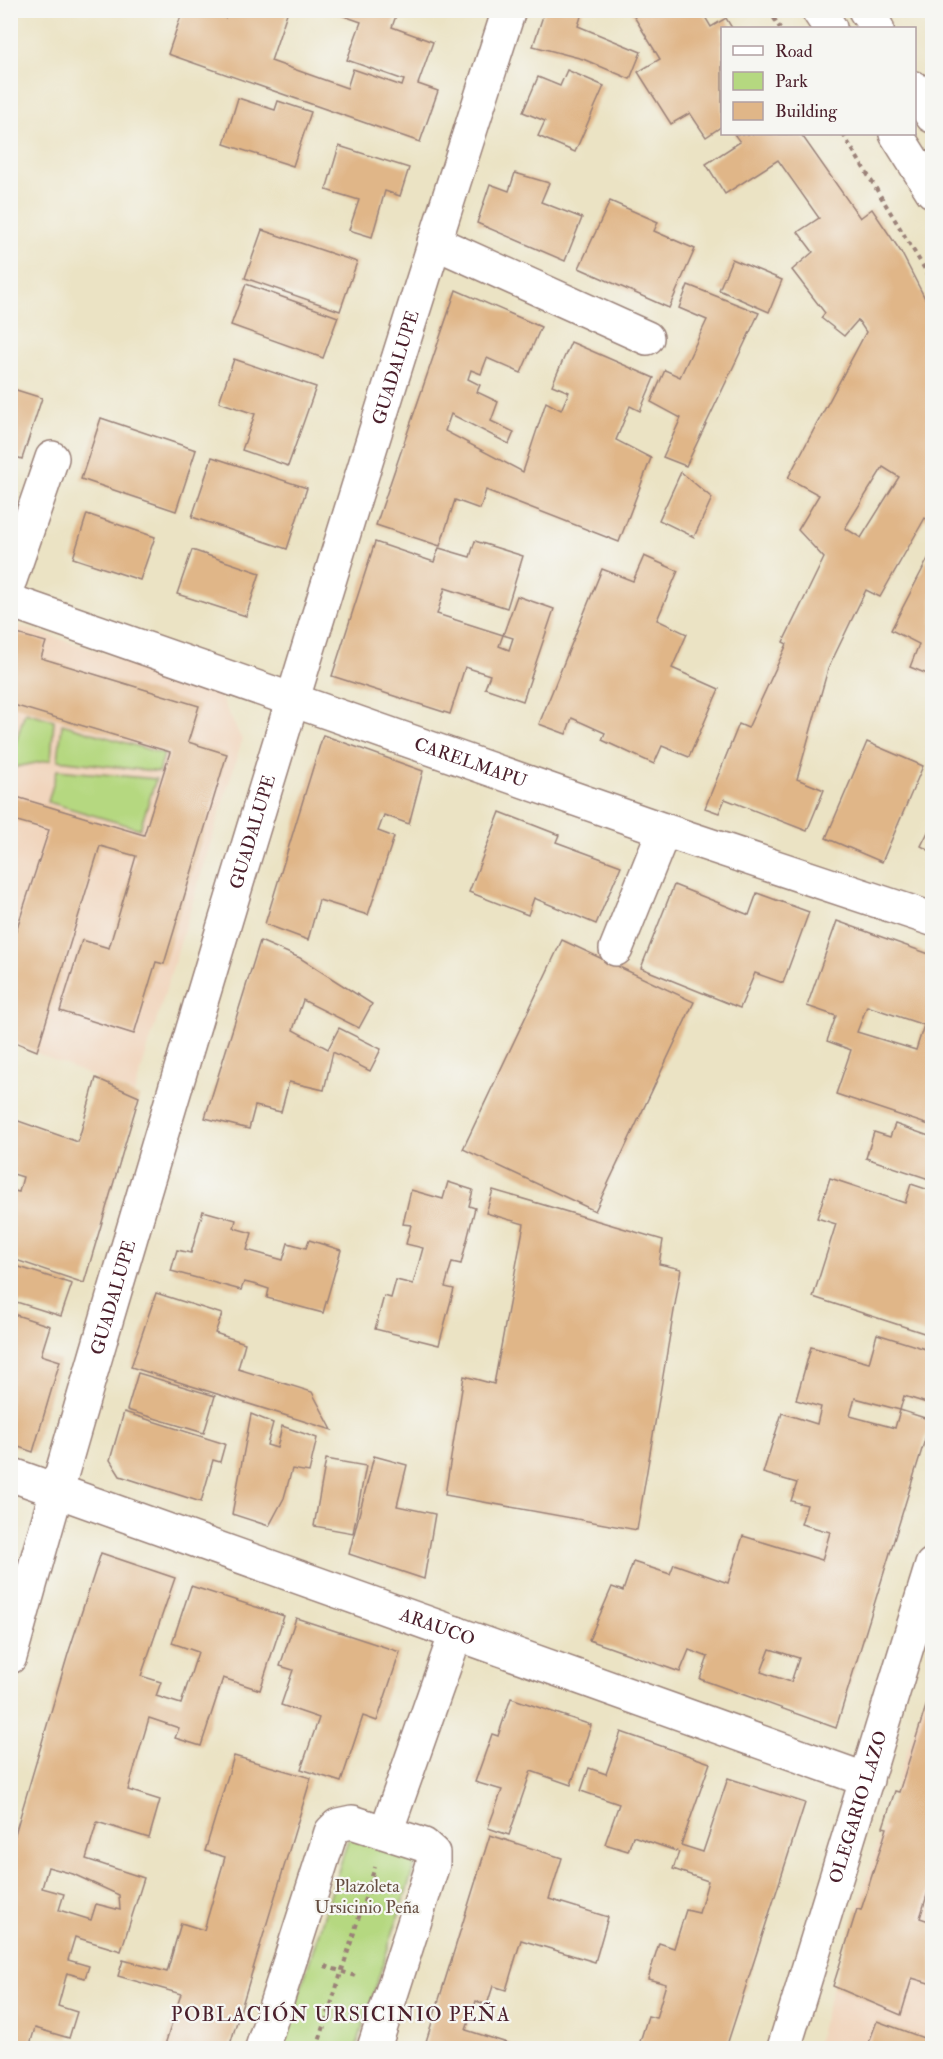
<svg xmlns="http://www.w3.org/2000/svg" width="943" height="2059" font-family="'IM FELL Double Pica',serif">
	<rect width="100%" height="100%" fill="#f6f6f2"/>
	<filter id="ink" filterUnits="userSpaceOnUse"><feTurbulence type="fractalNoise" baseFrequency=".0167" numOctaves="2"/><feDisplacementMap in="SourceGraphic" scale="12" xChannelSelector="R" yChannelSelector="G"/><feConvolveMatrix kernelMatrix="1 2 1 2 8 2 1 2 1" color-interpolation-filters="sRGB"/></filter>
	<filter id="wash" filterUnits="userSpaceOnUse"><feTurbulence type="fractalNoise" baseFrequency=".008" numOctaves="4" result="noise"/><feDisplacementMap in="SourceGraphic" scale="24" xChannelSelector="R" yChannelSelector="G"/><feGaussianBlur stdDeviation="1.35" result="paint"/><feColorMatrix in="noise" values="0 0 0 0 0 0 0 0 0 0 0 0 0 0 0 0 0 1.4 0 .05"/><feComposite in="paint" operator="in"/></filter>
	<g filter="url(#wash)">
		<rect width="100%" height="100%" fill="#ebe3c4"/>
		<g fill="#f1d5bd">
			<path d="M11 623 217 690 242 740 134 1094 11 1042Z"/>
			<path d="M932 1673V2048H815L833 1986Z"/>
		</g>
		<g fill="#b5d880" stroke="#807c56" stroke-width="1.5">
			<path d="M25 712 54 720 51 760 11 768V758Z"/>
			<path d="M62 724 164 754 159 772 58 760Z"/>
			<path d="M57 770 156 779 140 829 48 802Z"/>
			<path d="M352 1835 415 1855 416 1861 356 2048H282L348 1840Z"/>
		</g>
		<g id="blocks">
			<g fill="#e0b688" fill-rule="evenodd">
				<path d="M183 10H205L225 18 228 10H288L271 61 347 88 353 69 402 86 404 80 347 60 361 22 327 10H398L392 27 433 42 418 84 438 91 420 142 168 54Z"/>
				<path d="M545 10H583L578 26 641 52 630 79 583 59 533 46Z"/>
				<path d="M630 10H701L711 27 726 18 732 28H722V126L706 137 690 113 671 124 638 72 660 59Z"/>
				<path d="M567 70 604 86 575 152 538 136 545 121 523 112 538 77 560 86Z"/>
				<path d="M238 98 275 110 278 101 311 112 293 166 224 144Z"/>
				<path d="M734 134H801L860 218 872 209 901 252 932 312V331L925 336 932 347V523L925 518 880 597 866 590 828 669 797 779 824 790 807 831 725 799 719 813 705 808 739 724 748 728 787 644 783 642 824 558 798 530 819 495 788 478 866 332 858 320 844 336 821 318 825 313 792 270 813 252 798 232 819 218 778 160 725 194 706 164 740 142ZM883 467 899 477 861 538 845 528Z"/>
				<path d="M339 146 409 168 400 196 385 191 372 237 349 230 359 200 326 190Z"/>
				<path d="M515 173 549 183 541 202 582 218 565 261 477 223 490 184 509 191Z"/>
				<path d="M610 201 658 222 654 231 695 249 669 308 579 268Z"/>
				<path d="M262 230 357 262 340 311 245 278Z"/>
				<path d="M732 259 782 280 769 312 719 290Z"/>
				<path d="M246 284 338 317 323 358 231 325Z"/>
				<path d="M688 285 759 313 686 466 663 457 681 418 651 402 665 370 680 377 707 320 679 308Z"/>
				<path d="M456 290 541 327 521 373 487 358 481 374 471 370 468 379 480 385 477 392 498 402 491 421 514 432 509 444 451 414 445 431 523 472 546 402 561 410 569 392 552 385 571 342 654 378 640 411 630 406 616 440 651 458 619 542 486 490 480 509 455 500 440 546 376 525Z"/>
				<path d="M234 359 316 387 288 466 242 450 255 414 219 402Z"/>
				<path d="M10 388 42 398 22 459 10 455Z"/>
				<path d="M101 418 196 450 176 511 81 479Z"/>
				<path d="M212 457 307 488 287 549 192 517Z"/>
				<path d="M681 472 712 498 694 537 659 520Z"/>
				<path d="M87 514 155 537 140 580 73 558Z"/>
				<path d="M475 541 523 556 507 608 445 588 437 614 503 635 499 646 509 650 513 638 503 635 517 596 554 609 523 701 485 688 490 675 465 667 450 714 332 676 375 542 434 562 439 548 470 557Z"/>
				<path d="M192 550 260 573 246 616 177 594Z"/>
				<path d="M932 551V676L910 667 919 644 891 630Z"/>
				<path d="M644 556 678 571 657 620 687 634 672 668 719 689 689 757 662 746 654 764 602 740 605 733 572 718 566 734 539 724 602 569 633 581Z"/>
				<path d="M17 634 46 642 41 658 199 706 188 742 227 754 164 964 156 962 134 1034 60 1011 82 940 109 948 136 856 100 846 37 1051 10 1040V949L49 830 10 819V795L144 835 170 752 10 704V649H12Z"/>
				<path d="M323 735 423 771 409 824 384 815 378 831 394 837 368 915 319 900 308 940 265 924Z"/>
				<path d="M867 742 923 766 882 862 826 838Z"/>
				<path d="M500 812 559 835 556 842 621 866 596 924 534 898 528 915 469 892Z"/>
				<path d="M932 824V852L921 846Z"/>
				<path d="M674 885 749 915 757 893 809 912 783 983 755 973 740 1008 641 968Z"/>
				<path d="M837 921 932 955V1126L836 1094 851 1050 827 1041 836 1016 807 1006ZM867 1006 924 1025 916 1050 857 1032Z"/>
				<path d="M562 940 694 1002 595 1211 463 1149Z"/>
				<path d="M260 941 300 958 372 1004 359 1028 303 1000 293 1030 328 1049 339 1028 381 1049 370 1071 333 1052 324 1090 289 1082 281 1112 255 1106 249 1129 205 1118Z"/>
				<path d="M96 1078 139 1097 84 1283 10 1258V1232L13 1226 10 1225V1190L19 1192 23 1177 10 1173V1118L78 1142Z"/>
				<path d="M895 1124 932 1137V1180L866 1158 874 1132 890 1137Z"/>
				<path d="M830 1178 905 1203 911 1184 932 1191V1317L927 1334 813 1297 836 1224 817 1218Z"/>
				<path d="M448 1182 473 1190 469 1206 475 1208 461 1264 452 1262 445 1287 454 1289 439 1345 375 1329 384 1296 391 1298 396 1280 413 1284 423 1248 406 1244 411 1225 403 1224 411 1190 443 1199Z"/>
				<path d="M493 1190 663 1240 659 1264 681 1269 637 1530 445 1495 464 1376 494 1384 524 1224 486 1213Z"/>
				<path d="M203 1211 236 1220 234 1228 252 1233 247 1250 283 1260 288 1243 306 1248 309 1240 341 1250 323 1313 267 1298 269 1289 257 1285 244 1282 241 1290 171 1271 177 1250 191 1253Z"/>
				<path d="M10 1264 72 1284 61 1316 10 1300Z"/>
				<path d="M156 1293 222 1314 215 1333 245 1343 238 1369 312 1392 332 1430 131 1367Z"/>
				<path d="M10 1313 50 1326 41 1355 60 1361 33 1452 10 1444Z"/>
				<path d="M877 1334 932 1351V1395L930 1404 904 1396 900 1410 855 1398 850 1416 895 1428 900 1410 931 1420 836 1728 700 1679 708 1657 689 1650 680 1672 589 1640 612 1587 623 1591 633 1562 670 1574 674 1564 728 1583 743 1536 822 1560 830 1532 801 1524 807 1505 791 1501 797 1483 763 1473 782 1413 817 1424 821 1407 796 1400 811 1347 869 1363ZM770 1649 799 1658 791 1682 761 1672Z"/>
				<path d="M138 1373 215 1396 204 1433 127 1410Z"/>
				<path d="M124 1412 225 1444 220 1462 213 1460 201 1502 120 1476 110 1460Z"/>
				<path d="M251 1414 273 1423 267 1445 277 1448 282 1426 317 1438 309 1472 292 1469 284 1498 269 1526 232 1514Z"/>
				<path d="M374 1456 407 1465 397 1506 435 1514 424 1579 349 1554Z"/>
				<path d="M326 1459 366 1466 353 1533 314 1526Z"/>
				<path d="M101 1553 175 1578 141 1676 161 1682 156 1696 181 1704 198 1652 172 1643 191 1586 284 1616 260 1690 223 1678 201 1746 175 1738 179 1728 149 1718 128 1790 160 1800 149 1838 97 1822 86 1859 144 1878 121 1951 75 1937 68 1960 89 1966 85 1978 67 1973 58 2006 77 2012 69 2038 35 2028 29 2048H10V1851L68 1654ZM48 1867 73 1874 119 1895 120 1910 96 1904 91 1920 59 1910 64 1894 42 1888Z"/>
				<path d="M296 1618 400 1652 377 1721 363 1716 341 1782 301 1769 319 1718 281 1705 293 1670 280 1666Z"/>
				<path d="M932 1687V1879L920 1918 932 1922V1984L912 1978 901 2015 833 1986 857 1909 861 1910 887 1828 883 1827 895 1791 899 1792Z"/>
				<path d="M511 1698 591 1725 571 1785 531 1771 509 1835 488 1828 502 1790 475 1782 492 1734 498 1736Z"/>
				<path d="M621 1732 710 1763 681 1845 703 1852 728 1778 805 1803 726 2048H638L648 2016 656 2018 666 1984 648 1979 659 1943 674 1948 686 1910 699 1913 708 1881 673 1869 679 1852 633 1836 628 1851 605 1844 619 1804 581 1791 589 1768 606 1774Z"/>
				<path d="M234 1756 311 1778 229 2048H164L181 1994 118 1976 123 1960 167 1972 181 1923 204 1930 225 1857 205 1851Z"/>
				<path d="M490 1835 562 1858 549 1899 608 1917 595 1962 521 1940 506 1990 493 1986 487 2005 476 2001 466 2030 523 2048H424Z"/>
				<path d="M877 2021 932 2041V2048H867Z"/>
			</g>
		</g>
	</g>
	<g filter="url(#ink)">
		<use href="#blocks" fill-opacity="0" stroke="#9a8178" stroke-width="1.5"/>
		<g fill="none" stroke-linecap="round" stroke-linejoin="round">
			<defs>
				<g id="minor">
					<path d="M434 242 647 338"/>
					<path d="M10 580 52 458"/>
					<path id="s1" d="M10 601 664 830 932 919"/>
					<path d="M616 949 664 830"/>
					<path id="s2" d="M10 1474 867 1780"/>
					<path id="s3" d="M10 1657C75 1421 146 1186 216 952 311 637 408 323 509 10"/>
					<path d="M386 1832 456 1633"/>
					<path d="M262 2048 331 1832 338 1825 352 1822 424 1845 433 1853V1864L374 2048"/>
					<path id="s4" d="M784 2048 932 1565"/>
				</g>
				<g id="major">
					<path d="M818 10 830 28"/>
					<path d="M865 10 877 28"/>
					<path d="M914 88 932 116"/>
					<path d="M896 134 932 191"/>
				</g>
			</defs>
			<use href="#minor" stroke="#9a8178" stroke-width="36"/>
			<use href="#major" stroke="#9a8178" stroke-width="36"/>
			<g stroke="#9a8178" stroke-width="4" stroke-dasharray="4.5 4.5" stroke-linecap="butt">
				<path d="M769 10 780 28"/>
				<path d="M843 134 932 281"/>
				<path d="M325 1966 358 1977"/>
				<path d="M317 2048 375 1867"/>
			</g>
			<use href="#minor" stroke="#fff" stroke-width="33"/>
			<use href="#major" stroke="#fff" stroke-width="33"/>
		</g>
	</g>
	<g text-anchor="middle" stroke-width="4.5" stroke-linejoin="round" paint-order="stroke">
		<g font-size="18" fill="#4a1f2b" stroke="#f6f6f2">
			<text dy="6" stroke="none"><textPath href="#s3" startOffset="1346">GUADALUPE</textPath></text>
			<text dy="6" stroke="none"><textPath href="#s1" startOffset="488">CARELMAPU</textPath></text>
			<text dy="6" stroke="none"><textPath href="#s3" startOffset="860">GUADALUPE</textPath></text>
			<text dy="6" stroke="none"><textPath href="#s3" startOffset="374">GUADALUPE</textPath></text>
			<text dy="6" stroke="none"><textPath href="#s2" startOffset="454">ARAUCO</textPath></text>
			<text dy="6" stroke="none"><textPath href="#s4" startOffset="252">OLEGARIO LAZO</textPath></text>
		</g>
		<g font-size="18" fill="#654d40" stroke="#f6f6f2">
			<text x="367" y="1892">Plazoleta<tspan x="367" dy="21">Ursicinio Peña</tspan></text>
		</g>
		<g font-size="20" letter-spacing="1.5" fill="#4a1f2b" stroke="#f6f6f2">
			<text x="341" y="2021">POBLACIÓN URSICINIO PEÑA</text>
		</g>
	</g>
	<rect width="943" height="2059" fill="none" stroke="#f6f6f2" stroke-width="36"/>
	<rect x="721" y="27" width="195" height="108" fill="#f6f6f2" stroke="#b1a0a2" stroke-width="1.5"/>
	<rect x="733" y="46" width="30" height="9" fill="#ffffff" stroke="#b1a0a2" stroke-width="1.5"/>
	<text x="775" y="57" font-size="18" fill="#4a1f2b">Road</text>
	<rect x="733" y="72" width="30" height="18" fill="#b5d880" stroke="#b1a0a2" stroke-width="1.5"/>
	<text x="775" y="87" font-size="18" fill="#4a1f2b">Park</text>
	<rect x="733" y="102" width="30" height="18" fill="#e0b688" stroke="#b1a0a2" stroke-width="1.5"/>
	<text x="775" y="117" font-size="18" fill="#4a1f2b">Building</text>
</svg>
